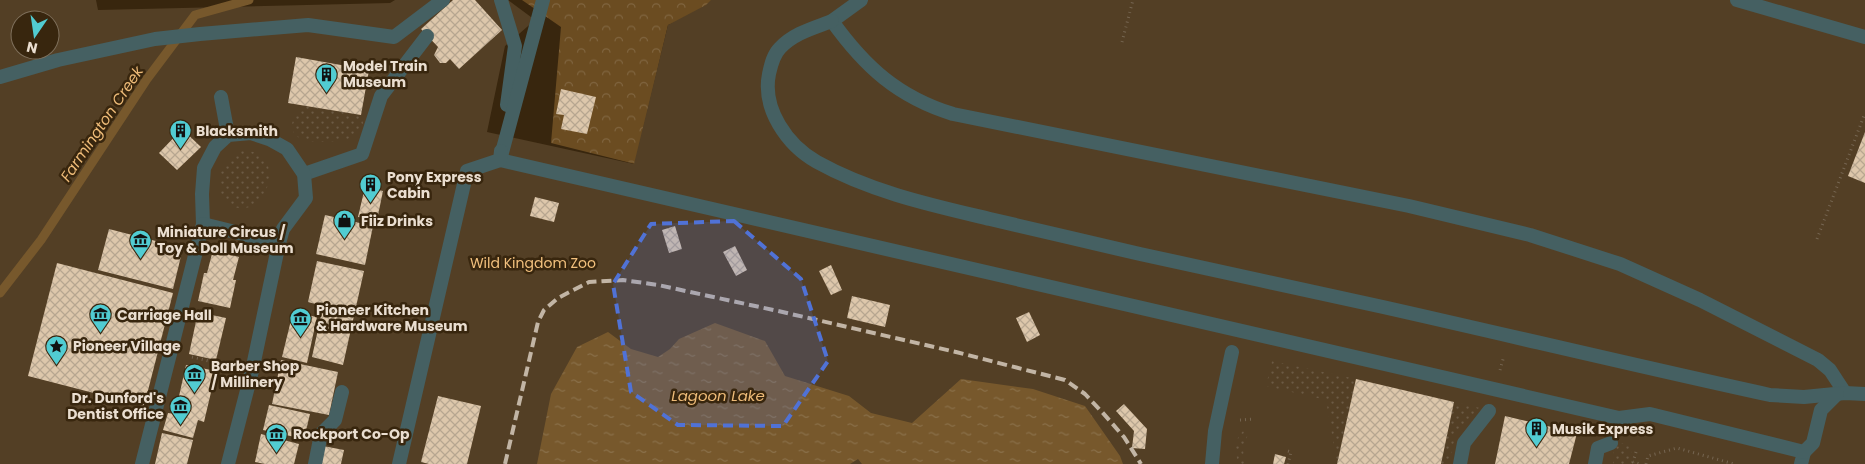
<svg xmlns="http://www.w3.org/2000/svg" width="1865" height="464" font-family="Poppins,sans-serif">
	<defs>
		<pattern id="forest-crowns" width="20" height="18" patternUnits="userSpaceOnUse" patternTransform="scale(1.25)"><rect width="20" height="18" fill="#6b4c21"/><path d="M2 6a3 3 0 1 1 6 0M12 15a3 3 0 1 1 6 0" fill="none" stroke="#806540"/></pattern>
		<pattern id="garden-dots" width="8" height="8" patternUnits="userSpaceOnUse" patternTransform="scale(1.25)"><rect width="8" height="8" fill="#533f25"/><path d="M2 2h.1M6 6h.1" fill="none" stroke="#6c5a44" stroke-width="1.8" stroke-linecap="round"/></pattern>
		<pattern id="water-ripples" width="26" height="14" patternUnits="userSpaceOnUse" patternTransform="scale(1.25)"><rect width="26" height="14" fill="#77582c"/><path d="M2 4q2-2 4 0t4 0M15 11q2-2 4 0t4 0" fill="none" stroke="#8a704a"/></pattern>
		<pattern id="building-cross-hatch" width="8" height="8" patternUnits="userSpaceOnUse" patternTransform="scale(1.25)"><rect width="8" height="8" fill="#ddc7ab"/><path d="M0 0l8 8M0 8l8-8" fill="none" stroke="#b7a690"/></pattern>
	</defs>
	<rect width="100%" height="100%" fill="#38260e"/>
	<path fill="url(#forest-crowns)" d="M522 0H737L668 25 635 164 551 143 561 27Z"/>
	<path fill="#533f25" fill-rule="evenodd" d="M0 0H96L98 10 390 3 395 0H508L535 20 505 46 487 132 634 164 668 25 706 5 711 0H1865V464H0ZM20 20H50V50H20Z"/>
	<g fill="url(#garden-dots)">
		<path d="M302 105 361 115 364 127C361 130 357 135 353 137 339 143 292 148 292 126 292 118 298 111 302 105Z"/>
		<path d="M241 151C248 151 257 151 263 157 280 174 261 221 229 205 225 203 224 200 222 196 214 177 224 159 241 151Z"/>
		<path d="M1272 361 1356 379 1337 464 1326 400 1266 386Z"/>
		<path d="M1454 402 1480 408 1479 416 1456 433 1449 464H1441Z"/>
		<path d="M1243 431 1248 434 1243 449 1245 464H1238C1236 450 1233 442 1243 431Z"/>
		<path d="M1620 443 1633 446 1628 464H1613L1614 446Z"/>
	</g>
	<path fill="url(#water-ripples)" d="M715 323 765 341 785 376 849 396 871 413 912 423 961 379 1033 389 1085 406 1120 456 1123 464H862L858 459 850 464H537L551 394 577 347 608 332 631 349 658 357 670 349 679 339Z"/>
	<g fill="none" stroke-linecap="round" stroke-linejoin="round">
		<path stroke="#77582c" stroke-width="9" d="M0 293 41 240 147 79 195 15 249 0"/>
	</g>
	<g fill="url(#building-cross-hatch)">
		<path d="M453 0H475L502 30 459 69 450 59 446 63H440L434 55 438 47 421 29Z"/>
		<path d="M296 57 369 70 361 115 288 103Z"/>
		<path d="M561 89 596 97 587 134 561 129 564 115 556 114Z"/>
		<path d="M182 129 201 147 177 170 159 153Z"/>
		<path d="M1865 132V183L1848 176Z"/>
		<path d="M365 187 383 191 377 220 358 217Z"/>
		<path d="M535 197 559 203 554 222 530 216Z"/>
		<path d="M325 215 373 226 365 265 316 254Z"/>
		<path d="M675 226 682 249 669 253 662 230Z"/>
		<path d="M109 229 183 248 173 289 98 270Z"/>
		<path d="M735 246 747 270 736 276 723 252Z"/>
		<path d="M213 250 239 257 233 280H236L230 308 198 301 204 273H207Z"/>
		<path d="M317 261 364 271 343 365 312 357 323 306 308 302Z"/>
		<path d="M57 263 173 293 144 406 28 376Z"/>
		<path d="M831 265 842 290 831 295 819 271Z"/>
		<path d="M852 296 890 305 885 327 847 318Z"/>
		<path d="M198 312 226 318 216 360 189 354Z"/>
		<path d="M293 312 317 317 307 363 282 357Z"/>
		<path d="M1029 312 1040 335 1027 342 1016 318Z"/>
		<path d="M281 360 338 372 329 415 272 404Z"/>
		<path d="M186 365 216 371 204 422 198 420 193 438 163 430 168 413 175 414Z"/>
		<path d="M1356 379 1454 402 1441 464H1337Z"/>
		<path d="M438 396 481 406 467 464H429L421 462Z"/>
		<path d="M1124 404 1147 429 1145 449 1132 448 1134 431 1116 411Z"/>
		<path d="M269 405 310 414 304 439 263 430Z"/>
		<path d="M1505 416 1577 433 1569 464H1495Z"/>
		<path d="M162 433 193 440 187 464H155Z"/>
		<path d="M261 434 299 444 294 464H265L255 462Z"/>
		<path d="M323 446 344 450 341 464H319Z"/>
		<path d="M1275 454 1286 457 1284 464H1273Z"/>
	</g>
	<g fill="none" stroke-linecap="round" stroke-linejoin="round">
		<g stroke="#766652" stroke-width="3" stroke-dasharray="1 4" stroke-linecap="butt">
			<path d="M1122 42 1133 0"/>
			<path d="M1817 239 1865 113"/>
			<path d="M192 357 230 366"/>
			<path d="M1500 370 1504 356"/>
			<path d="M1240 420 1254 419"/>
			<path d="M1288 451 1291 452 1288 464"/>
			<path d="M1636 452 1633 462 1640 464"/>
			<path d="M1646 464 1648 456 1677 448 1734 464"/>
		</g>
		<g stroke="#456062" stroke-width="14">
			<path d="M501 0 515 46 507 105"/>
			<path d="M543 0 500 160 1619 418 1650 414 1804 452 1801 464"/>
			<path d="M861 0 832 21C865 67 898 97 953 114L1409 206 1530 235 1620 264 1700 300 1818 360 1830 370 1845 393"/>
			<path d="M1737 0 1865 37"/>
			<path d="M832 21C814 28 794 33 780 48 773 55 771 65 769 74 762 109 787 145 817 162 871 192 931 205 990 219 1040 231 1090 242 1140 254 1221 272 1302 289 1383 307 1512 336 1641 367 1770 395L1804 397 1845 393 1865 394"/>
			<path d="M0 77 58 60 155 39 200 34 308 25 394 37 443 0"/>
			<path d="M1804 452 1813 443 1821 410 1837 394"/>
			<path d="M399 464 467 171 500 160 501 151"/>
		</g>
		<g stroke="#456062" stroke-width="14">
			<path d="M221 97 228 135"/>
			<path d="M304 174 362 154 381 96 427 36"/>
			<path d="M203 224 202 194 204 168 215 147 228 135 251 133 269 139 287 149 304 174 306 198 283 229 279 243"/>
			<path d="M142 464 203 224 279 243 252 371 228 464"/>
			<path d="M315 464 321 434 335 420 342 392"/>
			<path d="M1212 464 1215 431 1232 352"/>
			<path d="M1460 464 1464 443 1489 411"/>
			<path d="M1595 464 1598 448 1611 443"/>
		</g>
		<path stroke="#c2b5a5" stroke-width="4" stroke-dasharray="10 5" stroke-linecap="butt" d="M505 464 538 322 544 310 558 298 589 282 623 280 658 285 778 311 956 352 1065 380 1085 394 1102 412 1124 437 1141 464"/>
	</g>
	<path fill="#5072d6" fill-opacity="0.2" stroke="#5072d6" stroke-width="4" stroke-dasharray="10 6" stroke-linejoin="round" d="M734 221 801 279 828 361 783 426 678 425 631 392 613 284 651 224Z"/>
	<defs>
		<symbol id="building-pin" viewBox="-11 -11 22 30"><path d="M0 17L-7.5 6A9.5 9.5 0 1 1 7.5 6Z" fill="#51ccd2" stroke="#38260e"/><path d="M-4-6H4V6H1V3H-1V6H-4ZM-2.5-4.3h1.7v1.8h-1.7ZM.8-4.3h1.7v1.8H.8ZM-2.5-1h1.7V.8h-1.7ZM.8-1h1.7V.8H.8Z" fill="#111"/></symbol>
		<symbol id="shop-pin" viewBox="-11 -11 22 30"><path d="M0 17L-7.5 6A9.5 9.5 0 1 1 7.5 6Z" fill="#51ccd2" stroke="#38260e"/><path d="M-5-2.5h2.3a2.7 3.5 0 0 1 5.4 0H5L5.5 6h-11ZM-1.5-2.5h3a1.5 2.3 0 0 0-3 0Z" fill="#111"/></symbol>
		<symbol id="museum-pin" viewBox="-11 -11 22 30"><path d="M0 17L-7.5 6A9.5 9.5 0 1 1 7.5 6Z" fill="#51ccd2" stroke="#38260e"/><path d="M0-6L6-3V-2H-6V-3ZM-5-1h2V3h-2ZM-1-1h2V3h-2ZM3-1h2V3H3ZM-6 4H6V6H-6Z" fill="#111"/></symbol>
		<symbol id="sight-pin" viewBox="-11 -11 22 30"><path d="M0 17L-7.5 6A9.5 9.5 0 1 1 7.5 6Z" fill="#51ccd2" stroke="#38260e"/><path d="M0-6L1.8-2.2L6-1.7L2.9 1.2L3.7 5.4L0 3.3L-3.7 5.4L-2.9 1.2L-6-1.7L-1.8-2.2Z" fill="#111"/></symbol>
	</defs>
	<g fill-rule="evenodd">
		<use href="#building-pin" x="314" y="62" width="25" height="34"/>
		<use href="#building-pin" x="168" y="118" width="25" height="34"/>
		<use href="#building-pin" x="358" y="172" width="25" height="34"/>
		<use href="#shop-pin" x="332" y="208" width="25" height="34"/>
		<use href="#museum-pin" x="128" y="228" width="25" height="34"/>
		<use href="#museum-pin" x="88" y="302" width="25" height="34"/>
		<use href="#museum-pin" x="288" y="306" width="25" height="34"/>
		<use href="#sight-pin" x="44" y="334" width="25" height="34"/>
		<use href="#museum-pin" x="182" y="362" width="25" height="34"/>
		<use href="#museum-pin" x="168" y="394" width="25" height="34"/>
		<use href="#building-pin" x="1524" y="416" width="25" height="34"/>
		<use href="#museum-pin" x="264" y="422" width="25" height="34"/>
	</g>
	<g text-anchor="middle" stroke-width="5" stroke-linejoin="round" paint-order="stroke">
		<g font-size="14" font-weight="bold" fill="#eaded0" stroke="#38260e" text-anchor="start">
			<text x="343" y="71">Model Train<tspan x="343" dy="16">Museum</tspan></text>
			<text x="196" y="136">Blacksmith</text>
			<text x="387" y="182">Pony Express<tspan x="387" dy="16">Cabin</tspan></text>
			<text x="361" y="226">Fiiz Drinks</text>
			<text x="157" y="237">Miniature Circus /<tspan x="157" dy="16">Toy &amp; Doll Museum</tspan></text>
			<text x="316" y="315">Pioneer Kitchen<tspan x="316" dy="16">&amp; Hardware Museum</tspan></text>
			<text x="117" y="320">Carriage Hall</text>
			<text x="73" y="351">Pioneer Village</text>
			<text x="211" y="371">Barber Shop<tspan x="211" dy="16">/ Millinery</tspan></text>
			<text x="164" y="403" text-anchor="end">Dr. Dunford's<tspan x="164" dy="16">Dentist Office</tspan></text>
			<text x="1552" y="434">Musik Express</text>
			<text x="293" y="439">Rockport Co-Op</text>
		</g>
		<g font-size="14" fill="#f2c07d" stroke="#38260e">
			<text x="533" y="268">Wild Kingdom Zoo</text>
		</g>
		<g font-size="15" font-style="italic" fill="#eebb78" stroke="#38260e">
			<text transform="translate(102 124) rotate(-56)" y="5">Farmington Creek</text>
			<text x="718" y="401">Lagoon Lake</text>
		</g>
	</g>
	<g transform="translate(35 35) rotate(193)"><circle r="24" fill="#38260e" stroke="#7f705c"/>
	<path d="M0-4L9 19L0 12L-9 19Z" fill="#51ccd2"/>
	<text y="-8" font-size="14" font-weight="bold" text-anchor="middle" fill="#eaded0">N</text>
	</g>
</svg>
